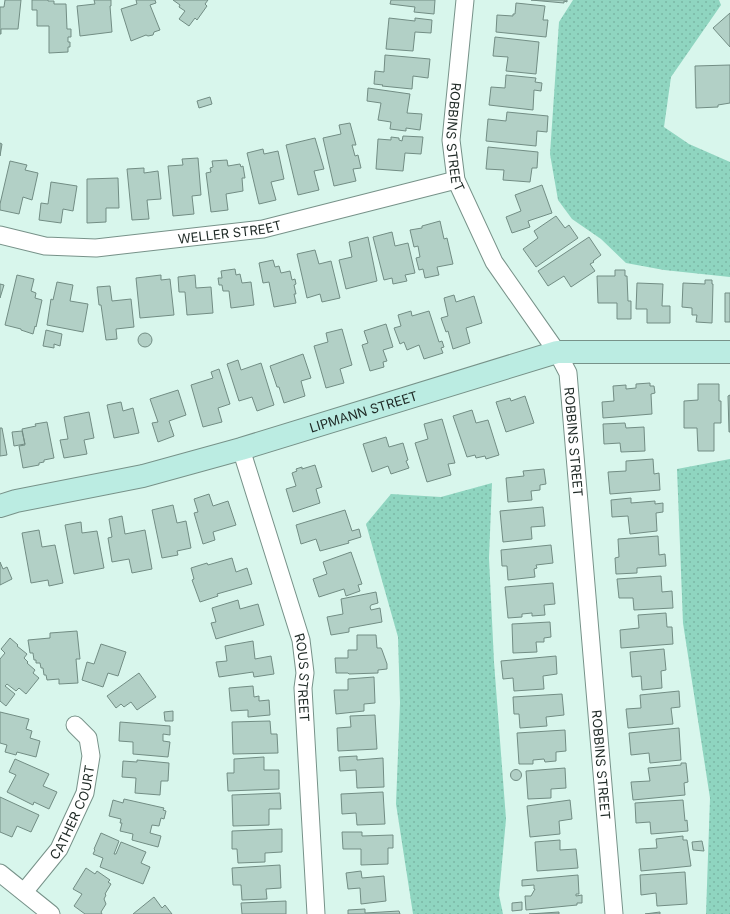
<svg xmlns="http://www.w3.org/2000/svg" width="730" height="914" viewBox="0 0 730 914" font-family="Inter,sans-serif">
  <defs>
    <pattern id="grass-dots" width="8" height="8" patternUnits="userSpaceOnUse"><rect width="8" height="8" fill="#8fd5c0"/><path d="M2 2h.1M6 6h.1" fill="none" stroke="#7bb7a5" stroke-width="1.8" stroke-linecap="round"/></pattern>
  </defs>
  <rect width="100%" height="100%" fill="#d8f6ec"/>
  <path fill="url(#grass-dots)" d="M 573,0 L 719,0 L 721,5 L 671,77 L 664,127 L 689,144 L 730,162 L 730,277 L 664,270 L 626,263 L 601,239 L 572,219 L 558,200 L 550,154 L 559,22 Z
    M 730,459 L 730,914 L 706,914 L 710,798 L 683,623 L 677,469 Z
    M 492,483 L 489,558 L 494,662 L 506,819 L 499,895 L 503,914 L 413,914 L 396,804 L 400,703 L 398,637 L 366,524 L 391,494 L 441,497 Z"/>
  <path fill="#b2d0c6" stroke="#728d84" d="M 5,0 L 21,0 L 18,29 L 1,29 L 1,34 L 0,34 L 0,7 L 4,7 Z
    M 32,0 L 48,0 L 48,1 L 54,1 L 54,4 L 66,4 L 67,29 L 71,29 L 71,37 L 68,37 L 68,42 L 70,42 L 70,47 L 68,47 L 68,52 L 49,53 L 49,26 L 37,26 L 37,10 L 32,10 Z
    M 94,0 L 111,0 L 111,6 L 110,6 L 112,32 L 80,36 L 77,6 L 95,4 Z
    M 136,0 L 155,0 L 156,3 L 150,5 L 160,30 L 154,32 L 153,35 L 148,36 L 146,35 L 131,41 L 121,9 L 137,4 Z
    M 173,0 L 208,0 L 205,4 L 207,6 L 197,20 L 195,18 L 189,26 L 179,19 L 185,11 L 179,7 L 180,5 Z
    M 391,0 L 435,0 L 434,14 L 414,12 L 415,7 L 390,4 Z
    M 531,0 L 567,0 L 567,2 L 564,1 L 564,3 Z
    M 516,3 L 545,6 L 543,20 L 548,20 L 546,37 L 496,32 L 497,15 L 513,16 L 513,14 L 515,14 Z
    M 730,13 L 730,47 L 713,28 Z
    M 389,18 L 415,21 L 415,18 L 432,20 L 431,33 L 415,32 L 413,51 L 386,49 Z
    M 495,37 L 539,42 L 536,74 L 506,71 L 508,57 L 493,56 Z
    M 385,55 L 430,59 L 428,78 L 413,76 L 412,89 L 382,86 L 383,85 L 374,84 L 375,71 L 384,72 Z
    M 730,65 L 730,103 L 718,105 L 718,107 L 696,108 L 695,66 Z
    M 506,75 L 536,78 L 535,82 L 542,83 L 541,91 L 534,90 L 533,110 L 489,105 L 491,87 L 505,88 Z
    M 368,88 L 410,94 L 407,113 L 422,114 L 420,130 L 406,128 L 406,131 L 390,129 L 391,122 L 378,120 L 381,103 L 367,101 Z
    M 210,97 L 212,104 L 199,108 L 197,101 Z
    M 507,112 L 548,116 L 547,132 L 537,131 L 536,146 L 486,141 L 488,119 L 506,121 Z
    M 350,123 L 356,145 L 352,145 L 355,156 L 358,155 L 361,168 L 353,169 L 356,181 L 334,186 L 323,138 L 341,134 L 339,125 Z
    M 403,136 L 423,137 L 421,154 L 405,153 L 403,171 L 376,169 L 378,139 L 391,140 L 391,137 L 399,138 L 399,140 L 402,141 Z
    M 315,138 L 324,169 L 314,171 L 319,190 L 298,195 L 286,145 Z
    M 0,143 L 2,144 L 0,156 Z
    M 488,147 L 538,152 L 537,168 L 532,168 L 530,182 L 503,180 L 504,170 L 486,169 Z
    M 263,149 L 264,154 L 278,151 L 284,179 L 271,182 L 276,200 L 259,204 L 247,153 Z
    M 198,158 L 201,195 L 192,196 L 194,214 L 173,216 L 168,166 L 183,165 L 182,159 Z
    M 227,160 L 228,166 L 240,164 L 241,167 L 243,166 L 245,178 L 242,178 L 243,191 L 226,194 L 228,210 L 211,212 L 206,173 L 211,172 L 210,168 L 213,167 L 212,161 Z
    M 10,161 L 27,165 L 25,170 L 38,173 L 32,200 L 23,197 L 19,214 L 0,210 L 0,204 Z
    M 144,168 L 144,173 L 158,171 L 161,199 L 147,200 L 149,219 L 132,220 L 127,169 Z
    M 118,178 L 119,208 L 106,208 L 106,222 L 87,223 L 87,179 Z
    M 51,182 L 77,186 L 73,211 L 63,209 L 61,223 L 39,220 L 41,203 L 48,204 Z
    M 542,185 L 552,213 L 528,221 L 530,227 L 512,233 L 506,217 L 521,211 L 515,195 Z
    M 556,216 L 565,228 L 569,225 L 578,238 L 536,267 L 523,249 L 538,238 L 534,231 Z
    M 440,221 L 444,239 L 447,238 L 453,264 L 437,267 L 439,275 L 425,278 L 423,269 L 419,270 L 416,258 L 420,257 L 418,246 L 414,247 L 410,230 L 422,228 L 422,226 Z
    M 392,232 L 395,246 L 408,243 L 415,273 L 405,275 L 407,281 L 393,284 L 392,278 L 384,280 L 373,237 Z
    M 368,237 L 377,281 L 346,289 L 339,260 L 352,257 L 349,242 Z
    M 589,237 L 601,255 L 593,261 L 594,262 L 590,264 L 595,271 L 571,287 L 564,276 L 548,286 L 538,271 Z
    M 315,250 L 319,264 L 331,261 L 340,298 L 322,302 L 320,294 L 307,298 L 297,254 Z
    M 273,260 L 275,267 L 279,266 L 281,273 L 290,271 L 292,280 L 295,279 L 296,284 L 294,285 L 296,294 L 294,294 L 296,303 L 274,307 L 269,282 L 263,283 L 259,263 Z
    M 235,269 L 236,275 L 240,274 L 242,283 L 251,282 L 254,305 L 231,308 L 229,291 L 223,291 L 222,285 L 219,285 L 218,278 L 222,278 L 221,271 Z
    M 615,270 L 625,270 L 625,276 L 627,276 L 628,301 L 631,301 L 631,319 L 617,319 L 617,303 L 598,303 L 597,276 L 615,276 Z
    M 17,275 L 34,279 L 31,291 L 36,293 L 35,298 L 42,300 L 36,327 L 35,326 L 33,334 L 21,330 L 21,329 L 5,325 Z
    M 161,275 L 161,280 L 170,279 L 174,315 L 140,318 L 136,278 Z
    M 195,275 L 196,288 L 211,287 L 213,313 L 187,315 L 185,292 L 179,292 L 178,277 Z
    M 705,280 L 712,280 L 712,284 L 713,284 L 712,323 L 696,322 L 697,315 L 692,315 L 692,308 L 682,307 L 683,283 L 705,284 Z
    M 57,282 L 73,285 L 70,301 L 88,304 L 83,332 L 47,325 L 51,299 L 53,300 Z
    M 637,283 L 663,284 L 662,306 L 670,306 L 670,323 L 647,323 L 647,309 L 636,309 Z
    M 0,284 L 4,285 L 0,298 Z
    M 110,286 L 112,301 L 131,299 L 134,327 L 116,329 L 117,339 L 106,340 L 101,305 L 99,305 L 97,287 Z
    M 725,293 L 730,293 L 730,322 L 725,322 Z
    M 454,295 L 456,302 L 474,296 L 482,323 L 466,328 L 470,343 L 453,349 L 448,331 L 446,332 L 441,318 L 448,316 L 444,298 Z
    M 411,311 L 412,316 L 429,311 L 439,342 L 442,341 L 444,347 L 441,348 L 443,353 L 424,359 L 419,345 L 407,350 L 404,342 L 400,344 L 394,328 L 401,326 L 398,315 Z
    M 386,324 L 393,347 L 383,350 L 387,361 L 383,362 L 384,367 L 370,371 L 362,345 L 368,343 L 364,331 Z
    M 342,329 L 352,365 L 340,369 L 344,383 L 326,388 L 314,346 L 328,342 L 326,333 Z
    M 46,330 L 62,334 L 60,346 L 54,344 L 54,348 L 43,346 Z
    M138 340a7 7 0 1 1 14 0a7 7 0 1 1-14 0Z
    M 303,354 L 311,378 L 301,381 L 305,396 L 284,403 L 279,387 L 277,387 L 270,366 Z
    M 238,360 L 241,370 L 261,363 L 274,405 L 257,411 L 252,397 L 239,401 L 227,364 Z
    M 219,369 L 230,404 L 218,408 L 222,422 L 203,427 L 191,385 L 213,378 L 211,372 Z
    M 650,383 L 650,386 L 654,386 L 655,393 L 651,394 L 652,414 L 603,418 L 602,402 L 614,401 L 613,386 L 626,385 L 626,389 L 636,388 L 636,384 Z
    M 698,384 L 719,384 L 719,401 L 721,401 L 721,423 L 714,423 L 714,451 L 698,451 L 697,428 L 684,428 L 684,401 L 698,400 Z
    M 178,390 L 186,415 L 169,421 L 174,436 L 158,442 L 152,423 L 158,422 L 150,399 Z
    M 730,395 L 730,432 L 729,432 L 728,396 Z
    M 525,396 L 534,423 L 506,432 L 496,402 L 510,398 L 511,401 Z
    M 121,402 L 123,411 L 133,408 L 139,433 L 114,438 L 107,405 Z
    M 472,410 L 476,423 L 488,420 L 499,455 L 486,459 L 485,456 L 476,458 L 475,455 L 467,457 L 453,416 Z
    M 89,412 L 94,438 L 84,440 L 87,454 L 64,458 L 60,440 L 68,439 L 64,417 Z
    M 442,419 L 455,463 L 448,464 L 451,475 L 427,482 L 415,443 L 428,439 L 424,424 Z
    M 47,422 L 54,458 L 44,460 L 44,462 L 39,463 L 39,465 L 23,468 L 19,446 L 25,445 L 22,429 L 36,426 L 35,424 Z
    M 625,423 L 626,428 L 644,427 L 645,451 L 621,452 L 620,443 L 604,444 L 603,424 Z
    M 0,428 L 2,428 L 7,455 L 0,456 Z
    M 22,431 L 25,444 L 14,446 L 12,432 Z
    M 386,437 L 389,447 L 403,443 L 408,460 L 406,461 L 409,468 L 391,474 L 388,466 L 372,472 L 363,444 Z
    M 653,459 L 654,474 L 659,473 L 660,490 L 610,494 L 608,472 L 626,471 L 626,461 Z
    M 315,465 L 322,487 L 316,489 L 320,503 L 293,512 L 286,489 L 296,486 L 292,473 L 297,471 L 296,469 L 302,467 L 302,469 Z
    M 544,469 L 546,484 L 540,485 L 540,490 L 531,491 L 532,500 L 508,502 L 506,478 L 524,476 L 523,471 Z
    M 209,494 L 213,506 L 228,501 L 236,525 L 213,532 L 215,540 L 203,544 L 194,513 L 198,512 L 194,499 Z
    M 631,498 L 631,503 L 655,501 L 655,504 L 663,503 L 663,512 L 656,513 L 657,531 L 630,534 L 628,516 L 612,517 L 611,500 Z
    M 173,505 L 177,523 L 186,521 L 191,548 L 177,551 L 178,555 L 162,558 L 152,510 Z
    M 543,507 L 545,526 L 531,527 L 532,539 L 503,542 L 500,511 Z
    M 345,510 L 352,531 L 359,529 L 361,537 L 348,541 L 349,543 L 320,551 L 316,539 L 301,544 L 296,525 Z
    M 122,516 L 125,534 L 145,530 L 152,569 L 132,573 L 129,559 L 112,562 L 108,538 L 112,537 L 109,519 Z
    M 81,522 L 82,533 L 97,531 L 104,568 L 74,574 L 65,525 Z
    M 39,530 L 42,547 L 55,545 L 63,583 L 49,586 L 48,580 L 31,583 L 22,533 Z
    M 658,536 L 659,555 L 665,554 L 666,566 L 637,568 L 637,573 L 616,574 L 615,558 L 619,557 L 618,539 Z
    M 551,545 L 553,563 L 536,565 L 537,568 L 534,569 L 535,577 L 508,580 L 507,566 L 502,566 L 501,550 Z
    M 351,552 L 362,584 L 358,585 L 360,591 L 346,596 L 344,589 L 319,597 L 313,579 L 327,574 L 323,562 Z
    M 232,558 L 236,572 L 247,568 L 252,584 L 217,594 L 218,596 L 200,602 L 192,580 L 194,579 L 191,568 L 207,563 L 208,565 Z
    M 0,562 L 3,569 L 7,567 L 12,579 L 0,585 Z
    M 661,576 L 662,592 L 672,591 L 673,608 L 634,610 L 633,598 L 619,598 L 617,579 Z
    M 553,583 L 555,604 L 544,605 L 545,615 L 532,616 L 532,613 L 522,614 L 522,617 L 508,618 L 505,587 Z
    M 376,592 L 378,603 L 371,605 L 370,607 L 371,610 L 380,608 L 382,622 L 349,628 L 349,632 L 331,635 L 327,617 L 343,614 L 341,599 Z
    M 238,600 L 240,609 L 258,604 L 264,625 L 216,639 L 211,623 L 216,622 L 212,608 Z
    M 666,613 L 667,627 L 672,627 L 673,644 L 621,648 L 620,630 L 639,628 L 638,615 Z
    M 550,622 L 551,637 L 544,638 L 544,642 L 536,642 L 537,652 L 513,653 L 512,624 Z
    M 77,631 L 80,659 L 76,659 L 78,683 L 59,684 L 59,679 L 47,680 L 46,675 L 44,675 L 43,668 L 41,668 L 40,663 L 36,663 L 36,660 L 34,660 L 33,653 L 30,653 L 28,640 L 50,638 L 50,633 Z
    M 357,635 L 376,635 L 377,648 L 381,648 L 382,650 L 387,664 L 387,669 L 378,670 L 378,673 L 349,674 L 348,673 L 336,673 L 335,658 L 348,658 L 348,650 L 357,650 Z
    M 10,638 L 18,645 L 17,646 L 27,654 L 24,658 L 28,662 L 27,663 L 35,670 L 33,673 L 39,678 L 26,694 L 19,688 L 16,691 L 7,684 L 5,686 L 15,694 L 6,706 L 0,701 L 0,659 L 5,653 L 1,649 Z
    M 253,641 L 255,659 L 271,656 L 274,674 L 254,677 L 253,672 L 219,677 L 216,662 L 227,661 L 225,646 Z
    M 101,644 L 126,652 L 118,676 L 108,673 L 103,687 L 82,680 L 87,662 L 94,664 Z
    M 664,649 L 666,670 L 661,671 L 662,688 L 642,690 L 641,676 L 632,677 L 630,652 Z
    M 556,656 L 557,674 L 543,676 L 544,689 L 514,691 L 513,678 L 503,679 L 501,661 Z
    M 139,673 L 156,697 L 137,710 L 131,702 L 124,707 L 121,704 L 116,708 L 107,696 Z
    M 374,677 L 375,703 L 364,704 L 364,711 L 336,714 L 334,690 L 348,690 L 348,679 Z
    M 253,686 L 254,697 L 259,696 L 259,701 L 269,700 L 270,715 L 248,717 L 248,710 L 231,711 L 229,688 Z
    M 679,691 L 680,707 L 671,708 L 673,724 L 628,728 L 626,709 L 641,708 L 640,695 Z
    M 562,694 L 564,715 L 546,717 L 547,726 L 520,728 L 519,714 L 514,714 L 513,697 Z
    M 173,711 L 173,721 L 165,721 L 164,712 Z
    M 0,712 L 29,719 L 26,729 L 32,731 L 30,738 L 40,741 L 36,757 L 17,752 L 16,755 L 5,752 L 7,745 L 0,743 Z
    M 375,715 L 377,749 L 338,751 L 337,728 L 351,727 L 350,716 Z
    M 270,721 L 271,734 L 277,734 L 278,753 L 233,754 L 232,722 Z
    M 120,722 L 170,726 L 170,735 L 163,734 L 163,741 L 170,742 L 168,757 L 133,754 L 133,742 L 119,741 Z
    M 679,728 L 681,760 L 650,763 L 649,753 L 631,755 L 629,733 Z
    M 565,730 L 566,751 L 556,752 L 556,761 L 545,762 L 544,759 L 533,760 L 533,764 L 519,764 L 517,733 Z
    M 357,756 L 357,760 L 383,758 L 384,787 L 357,788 L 356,770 L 340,771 L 339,757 Z
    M 264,757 L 264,770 L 279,770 L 279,789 L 228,791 L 227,773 L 234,773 L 234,759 Z
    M 15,759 L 49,774 L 43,786 L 57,792 L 49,809 L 34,802 L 33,805 L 7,792 L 16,775 L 9,772 Z
    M 137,760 L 169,763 L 168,781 L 161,781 L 160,795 L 135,793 L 136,778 L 122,777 L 123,761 L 137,762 Z
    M 681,763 L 686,763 L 688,782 L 684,783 L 685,795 L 633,800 L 631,782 L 650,781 L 648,768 L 681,765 Z
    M 565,768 L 566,788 L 551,789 L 551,798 L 528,799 L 526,771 Z
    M510.5 775a5.5 5.5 0 1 1 11 0a5.5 5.5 0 1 1-11 0Z
    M 383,792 L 385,824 L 357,825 L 356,813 L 342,814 L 341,794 Z
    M 280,793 L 281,809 L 269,809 L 269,825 L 233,826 L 232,795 Z
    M 0,797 L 39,815 L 31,832 L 17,826 L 12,837 L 0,832 Z
    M 124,799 L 164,808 L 163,810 L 166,811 L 164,819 L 161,818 L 159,826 L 152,825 L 150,833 L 161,836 L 158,847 L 132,840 L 133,834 L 120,831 L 122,823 L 120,823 L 121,819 L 109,816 L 113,800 L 123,803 Z
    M 570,800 L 572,819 L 559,821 L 560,834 L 530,837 L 527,806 Z
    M 683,800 L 685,821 L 687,820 L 688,831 L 651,834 L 650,822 L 636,823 L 635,803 Z
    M 282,829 L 282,852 L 265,853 L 265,862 L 238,863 L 237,849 L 232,849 L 232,831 Z
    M 342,832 L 362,832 L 362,836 L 393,835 L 393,848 L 388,848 L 388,864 L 361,865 L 361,849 L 343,849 Z
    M 101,833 L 119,841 L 114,854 L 116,854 L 121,842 L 146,852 L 141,863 L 150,867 L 143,884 L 100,867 L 103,858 L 93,854 L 95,850 L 94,849 Z
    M 683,836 L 683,840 L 687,840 L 691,866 L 641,871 L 639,849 L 657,848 L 656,839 Z
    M 560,840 L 560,850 L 576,849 L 578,868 L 537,871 L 535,842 Z
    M 702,841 L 704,851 L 693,850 L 692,842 Z
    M 280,865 L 281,888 L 266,889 L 267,899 L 242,900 L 241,885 L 233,885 L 232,868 Z
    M 86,868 L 95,874 L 97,871 L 110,880 L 108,882 L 111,884 L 105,894 L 106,895 L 104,899 L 106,904 L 101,912 L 102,914 L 85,914 L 74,906 L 82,894 L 73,889 Z
    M 361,871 L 362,878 L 384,876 L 386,901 L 361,904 L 360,888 L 348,889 L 346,873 Z
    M 685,872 L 687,904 L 657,906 L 656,893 L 641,895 L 640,875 Z
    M 578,875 L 579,894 L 576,894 L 576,896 L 582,895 L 582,903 L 577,903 L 577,905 L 526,910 L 525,896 L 531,896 L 535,889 L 534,889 L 534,885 L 522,886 L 522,880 Z
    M 154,897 L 162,908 L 165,905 L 172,914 L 133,914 Z
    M 286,901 L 286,914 L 242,914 L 241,903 Z
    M 522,902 L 522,910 L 512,911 L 512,903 Z
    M 365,909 L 365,913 L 399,911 L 400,914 L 348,914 L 348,910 Z
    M 559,912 L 559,914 L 529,914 Z
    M 660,912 L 660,914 L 645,914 Z"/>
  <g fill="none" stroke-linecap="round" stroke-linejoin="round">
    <g stroke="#779289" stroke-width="19">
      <g id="street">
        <path id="s1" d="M 465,0 L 451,140 L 456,180 L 494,262 L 557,352 L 568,373 L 614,914"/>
        <path id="s2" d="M 0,235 L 45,246 L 96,248 L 263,229 L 456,180"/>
        <path id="s3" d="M 241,449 L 301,640 L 305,673 L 303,688 L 316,914"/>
        <path d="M 0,873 L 51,914"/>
        <path id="s4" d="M 24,892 L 59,849 L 85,793 L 91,756 L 88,738 L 75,725"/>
      </g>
    </g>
    <g stroke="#779289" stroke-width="24">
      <g id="secondary">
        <path id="s5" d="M 0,506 L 16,501 L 143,476 L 241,449 L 557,352 L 730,352"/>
      </g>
    </g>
    <use href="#street" stroke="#fff" stroke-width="17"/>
    <use href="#secondary" stroke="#bbece2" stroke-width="22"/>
  </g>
  <g text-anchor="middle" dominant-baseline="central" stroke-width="3" stroke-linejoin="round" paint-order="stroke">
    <g font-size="13" fill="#1e2925" stroke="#fff">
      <text stroke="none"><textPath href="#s1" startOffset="138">ROBBINS STREET</textPath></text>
      <text stroke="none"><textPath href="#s2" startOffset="232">WELLER STREET</textPath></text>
      <text stroke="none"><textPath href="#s5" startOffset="376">LIPMANN STREET</textPath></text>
      <text stroke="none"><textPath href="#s1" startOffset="474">ROBBINS STREET</textPath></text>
      <text stroke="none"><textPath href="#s3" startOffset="238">ROUS STREET</textPath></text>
      <text stroke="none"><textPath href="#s1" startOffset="798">ROBBINS STREET</textPath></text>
      <text stroke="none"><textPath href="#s4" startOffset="95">CATHER COURT</textPath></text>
    </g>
  </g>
</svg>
